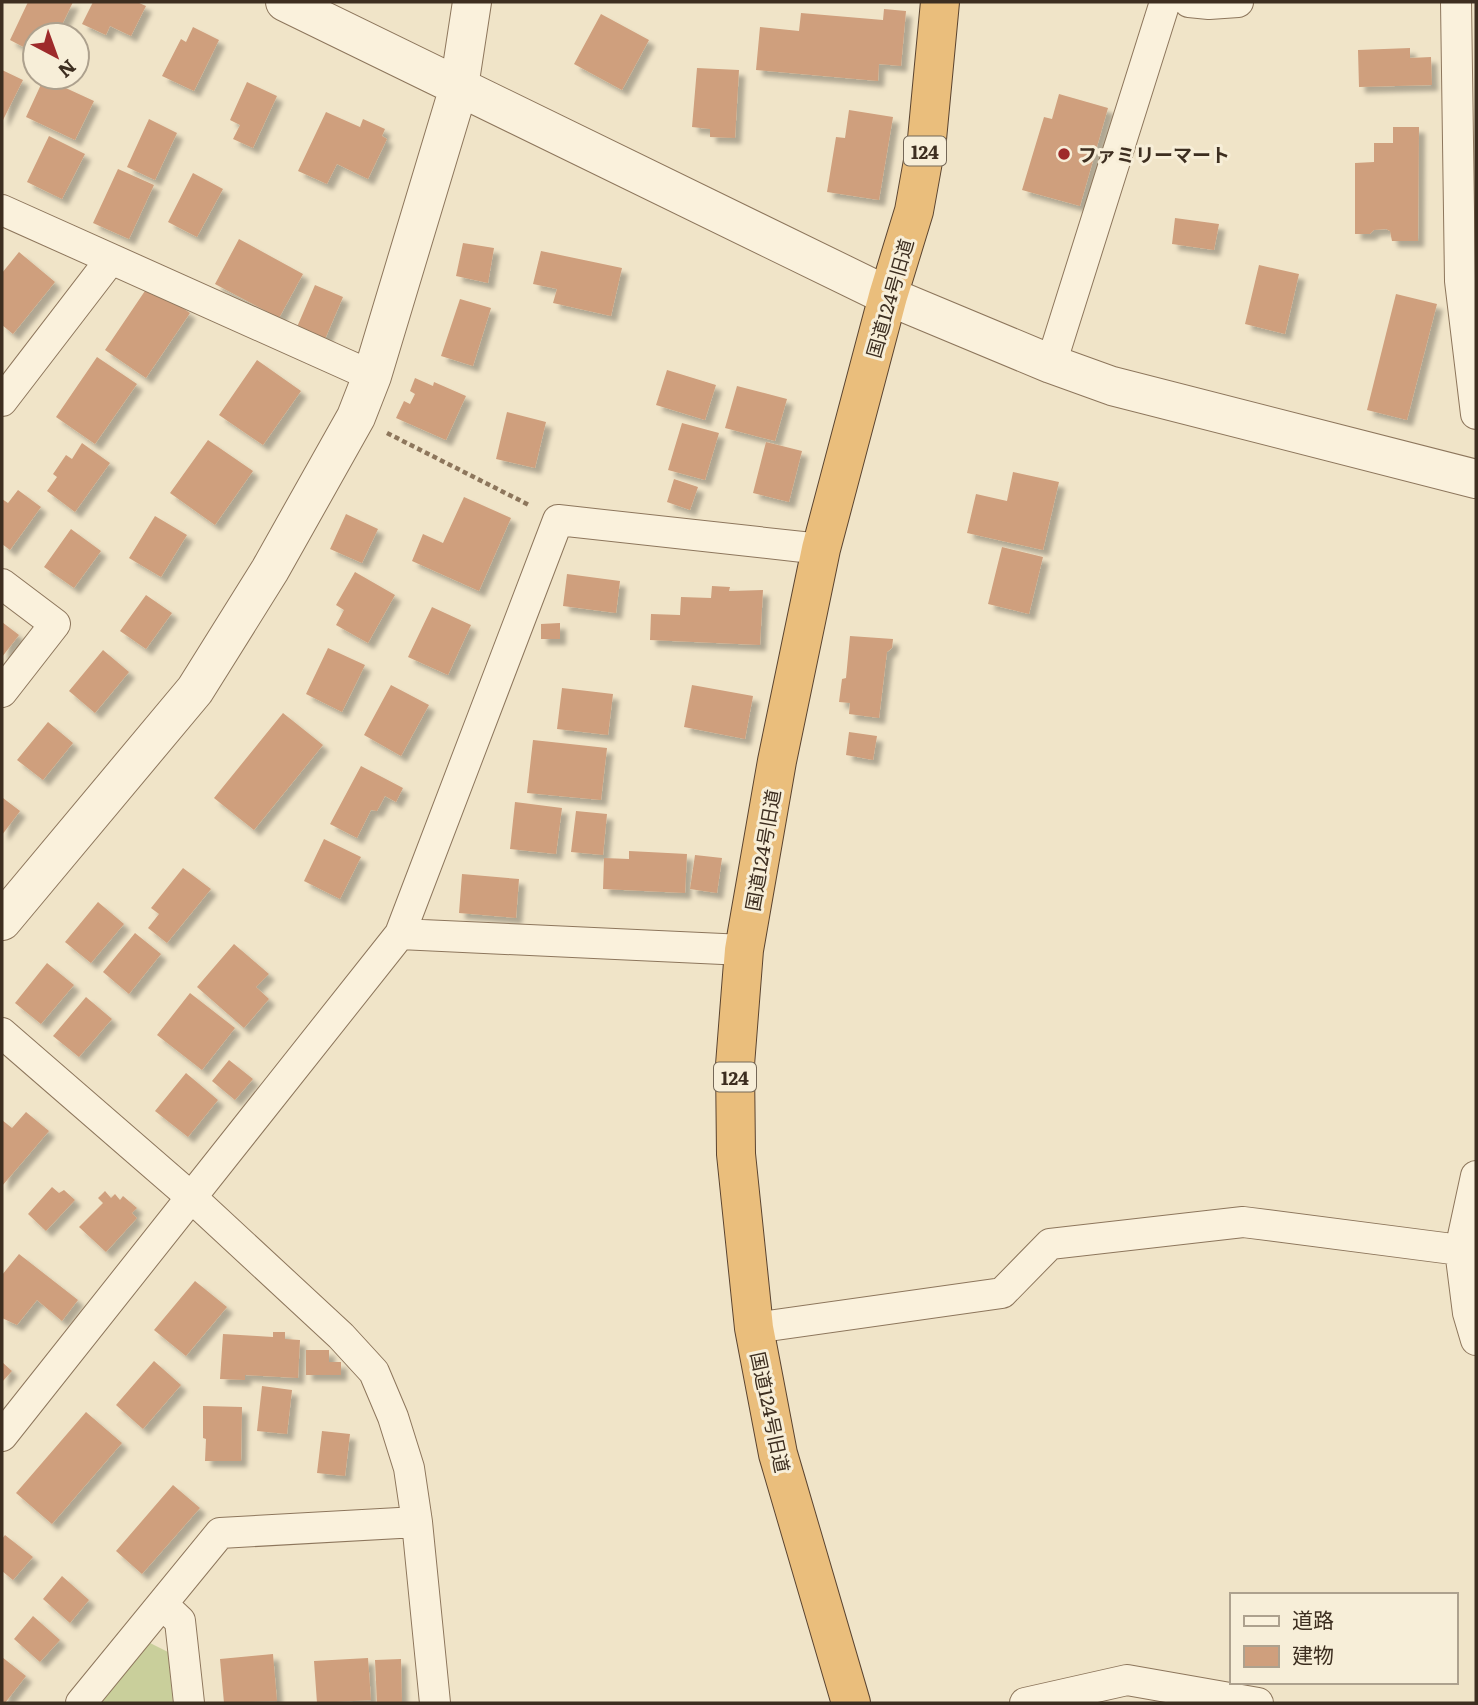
<svg xmlns="http://www.w3.org/2000/svg" width="1478" height="1705" viewBox="0 0 1478 1705" font-family="Literata,'Noto Sans JP',serif">
  <defs>
    <filter id="shadow"><feDropShadow dx="6" dy="6" stdDeviation="2" flood-color="#0004"/></filter>
  </defs>
  <rect width="100%" height="100%" fill="#f0e4c8"/>
  <path fill="#c9cf9b" d="M 150,1643 L 168,1652 L 173,1703 L 101,1703 Z"/>
  <path fill="#cf9f7d" filter="url(#shadow)" d="M 28,2 L 73,2 L 57,35 L 35,35 L 35,53 L 10,40 Z
    M 93,2 L 137,2 L 146,6 L 131,36 L 110,26 L 106,35 L 82,24 Z
    M 884,9 L 906,11 L 901,66 L 879,64 L 878,81 L 756,70 L 760,27 L 799,31 L 801,13 L 883,20 Z
    M 601,14 L 649,40 L 622,90 L 574,64 Z
    M 193,27 L 219,40 L 194,91 L 162,76 L 181,39 L 186,42 Z
    M 1410,48 L 1410,58 L 1431,57 L 1432,85 L 1359,87 L 1358,50 Z
    M 697,68 L 739,70 L 735,138 L 710,137 L 710,129 L 692,127 Z
    M 2,70 L 23,80 L 2,122 Z
    M 44,78 L 94,101 L 75,140 L 26,117 Z
    M 247,82 L 277,96 L 253,148 L 233,139 L 240,125 L 230,120 Z
    M 1059,94 L 1108,108 L 1080,206 L 1022,190 L 1044,117 L 1052,119 Z
    M 849,110 L 893,117 L 879,200 L 827,192 L 836,137 L 845,138 Z
    M 326,112 L 360,127 L 363,119 L 385,129 L 382,136 L 387,139 L 368,179 L 337,164 L 327,184 L 298,171 Z
    M 149,119 L 177,133 L 155,180 L 127,167 Z
    M 1393,127 L 1419,127 L 1418,241 L 1392,241 L 1390,231 L 1386,229 L 1374,230 L 1370,234 L 1355,234 L 1355,163 L 1374,162 L 1374,143 L 1393,143 Z
    M 49,136 L 85,154 L 62,199 L 27,182 Z
    M 118,169 L 154,185 L 129,239 L 93,223 Z
    M 193,173 L 223,189 L 197,237 L 168,222 Z
    M 1175,218 L 1219,224 L 1214,250 L 1172,244 Z
    M 239,239 L 303,274 L 279,318 L 215,284 Z
    M 463,243 L 494,248 L 488,283 L 456,276 Z
    M 541,251 L 622,268 L 611,316 L 553,303 L 557,289 L 533,284 Z
    M 19,252 L 55,282 L 13,334 L 2,325 L 2,273 Z
    M 1259,265 L 1299,274 L 1285,334 L 1245,324 Z
    M 149,285 L 190,313 L 146,378 L 105,350 Z
    M 315,285 L 343,297 L 325,339 L 297,327 Z
    M 1396,294 L 1437,304 L 1407,420 L 1367,410 Z
    M 460,299 L 491,308 L 473,366 L 441,356 Z
    M 97,357 L 137,384 L 95,444 L 56,417 Z
    M 257,360 L 301,391 L 263,445 L 219,415 Z
    M 667,370 L 716,385 L 705,420 L 656,405 Z
    M 415,378 L 433,386 L 434,382 L 466,396 L 446,440 L 396,418 L 404,401 L 410,404 L 415,394 L 410,391 Z
    M 737,386 L 787,399 L 775,441 L 725,428 Z
    M 507,412 L 546,422 L 535,468 L 496,459 Z
    M 682,423 L 719,433 L 705,480 L 668,470 Z
    M 208,440 L 253,471 L 215,525 L 170,493 Z
    M 766,442 L 802,451 L 789,502 L 753,493 Z
    M 82,443 L 110,463 L 75,512 L 47,491 L 57,477 L 53,474 L 66,455 L 72,459 Z
    M 1013,472 L 1059,482 L 1043,550 L 967,533 L 976,494 L 1007,501 Z
    M 674,479 L 698,487 L 690,510 L 667,502 Z
    M 18,490 L 41,507 L 10,550 L 2,544 L 2,499 L 8,503 Z
    M 464,497 L 511,518 L 479,591 L 412,561 L 423,534 L 443,543 Z
    M 346,514 L 378,529 L 362,563 L 330,549 Z
    M 155,516 L 187,535 L 161,577 L 129,558 Z
    M 71,529 L 101,551 L 74,588 L 44,567 Z
    M 1002,547 L 1043,557 L 1029,614 L 988,604 Z
    M 355,572 L 395,595 L 368,643 L 336,625 L 344,610 L 336,605 Z
    M 567,574 L 620,581 L 616,613 L 563,606 Z
    M 712,586 L 730,587 L 729,591 L 763,590 L 760,645 L 650,640 L 651,614 L 680,615 L 681,597 L 711,598 Z
    M 146,595 L 172,613 L 146,649 L 120,631 Z
    M 432,607 L 471,625 L 448,675 L 408,657 Z
    M 2,622 L 19,635 L 2,657 Z
    M 560,623 L 560,639 L 541,639 L 541,624 Z
    M 850,636 L 893,639 L 892,648 L 887,652 L 879,718 L 849,714 L 850,703 L 839,702 L 842,679 L 846,678 Z
    M 328,648 L 365,665 L 342,712 L 306,694 Z
    M 103,650 L 129,672 L 95,713 L 69,691 Z
    M 391,685 L 429,705 L 401,756 L 364,735 Z
    M 692,685 L 753,696 L 745,739 L 684,727 Z
    M 562,688 L 613,694 L 608,735 L 557,729 Z
    M 283,713 L 323,745 L 254,830 L 214,798 Z
    M 48,722 L 73,743 L 43,780 L 17,760 Z
    M 849,732 L 877,736 L 873,760 L 846,755 Z
    M 533,740 L 607,748 L 601,800 L 527,793 Z
    M 361,766 L 403,788 L 396,802 L 385,796 L 377,811 L 371,810 L 357,838 L 330,824 Z
    M 3,798 L 20,811 L 2,835 L 2,800 Z
    M 515,802 L 562,808 L 556,854 L 510,849 Z
    M 576,811 L 607,814 L 603,855 L 571,852 Z
    M 324,839 L 361,857 L 340,899 L 304,881 Z
    M 629,851 L 687,854 L 685,893 L 603,889 L 604,858 L 629,859 Z
    M 695,855 L 722,858 L 717,893 L 690,889 Z
    M 183,868 L 211,889 L 167,943 L 148,928 L 159,914 L 151,908 Z
    M 462,874 L 519,879 L 516,918 L 459,913 Z
    M 98,902 L 124,924 L 91,963 L 65,942 Z
    M 135,933 L 161,954 L 129,994 L 103,972 Z
    M 234,944 L 269,974 L 256,987 L 269,999 L 244,1028 L 197,987 Z
    M 47,963 L 74,985 L 41,1024 L 15,1003 Z
    M 190,993 L 235,1028 L 202,1070 L 157,1035 Z
    M 86,997 L 112,1019 L 79,1057 L 53,1036 Z
    M 229,1060 L 253,1079 L 235,1100 L 212,1081 Z
    M 186,1073 L 218,1100 L 188,1137 L 155,1111 Z
    M 26,1112 L 49,1131 L 2,1186 L 2,1120 L 12,1128 Z
    M 52,1187 L 59,1193 L 64,1190 L 75,1200 L 46,1231 L 28,1214 Z
    M 105,1191 L 111,1198 L 115,1194 L 120,1200 L 123,1196 L 137,1208 L 132,1213 L 137,1218 L 106,1252 L 79,1227 L 103,1203 L 98,1198 Z
    M 19,1254 L 78,1300 L 62,1321 L 37,1300 L 17,1325 L 2,1318 L 2,1275 Z
    M 195,1281 L 227,1307 L 186,1356 L 154,1330 Z
    M 273,1332 L 285,1332 L 285,1339 L 300,1340 L 298,1378 L 245,1375 L 245,1380 L 220,1379 L 223,1334 L 273,1337 Z
    M 306,1350 L 329,1350 L 329,1362 L 341,1362 L 341,1375 L 306,1375 Z
    M 154,1361 L 181,1385 L 143,1429 L 116,1405 Z
    M 2,1362 L 12,1371 L 2,1382 Z
    M 262,1386 L 292,1390 L 287,1434 L 257,1431 Z
    M 203,1406 L 242,1407 L 241,1461 L 205,1461 L 206,1439 L 203,1438 Z
    M 86,1412 L 122,1443 L 52,1524 L 16,1493 Z
    M 322,1431 L 350,1434 L 345,1476 L 317,1473 Z
    M 173,1485 L 200,1508 L 142,1574 L 116,1551 Z
    M 5,1535 L 33,1557 L 13,1580 L 2,1571 L 2,1539 Z
    M 62,1576 L 89,1600 L 70,1623 L 43,1599 Z
    M 33,1616 L 60,1640 L 40,1662 L 14,1639 Z
    M 273,1654 L 277,1701 L 224,1703 L 220,1659 Z
    M 2,1657 L 26,1676 L 5,1703 L 2,1701 Z
    M 368,1658 L 371,1700 L 317,1703 L 314,1661 Z
    M 401,1659 L 402,1703 L 377,1703 L 375,1660 Z"/>
  <g fill="none" stroke-linecap="round" stroke-linejoin="round">
    <g stroke="#8d765c" stroke-width="32">
      <path id="minor" d="M 1189,2 L 1209,4 L 1238,2
        M 1456,2 L 1460,281 L 1476,414
        M 2,210 L 372,376
        M 1051,364 L 1165,2
        M 2,401 L 111,259
        M 2,584 L 55,624 L 2,692
        M 400,934 L 744,950
        M 2,1033 L 191,1197 L 341,1336 L 374,1372 L 393,1417 L 409,1468 L 417,1522 L 435,1703
        M 1476,1176 L 1460,1250 L 1468,1313 L 1476,1340
        M 754,1328 L 1002,1293 L 1050,1244 L 1243,1222 L 1460,1250
        M 2,1436 L 400,934 L 558,520 L 821,549
        M 162,1604 L 180,1621 L 189,1703
        M 81,1703 L 220,1533 L 417,1522
        M 1025,1703 L 1127,1680 L 1258,1703"/>
    </g>
    <g stroke="#8d765c" stroke-width="40">
      <path id="tertiary" d="M 285,2 L 888,296 L 1051,364 L 1112,386 L 1476,479
        M 2,921 L 195,690 L 270,570 L 356,417 L 372,376 L 459,87 L 472,2"/>
    </g>
    <g stroke="#5b4430" stroke-width="40">
      <path id="trunk" d="M 851,1703 L 778,1454 L 754,1328 L 736,1154 L 735,1065 L 744,950 L 777,761 L 821,549 L 888,296 L 914,211 L 927,139 L 940,2"/>
    </g>
    <path stroke="#8d765c" stroke-width="4.5" stroke-dasharray="5 3.5" stroke-linecap="butt" d="M 387,433 L 529,505"/>
    <use href="#minor" stroke="#faf1dc" stroke-width="30"/>
    <use href="#tertiary" stroke="#faf1dc" stroke-width="38"/>
    <use href="#trunk" stroke="#eabe7c" stroke-width="38"/>
  </g>
  <circle fill="#9e2a2b" stroke="#f7eed8" stroke-width="2.5" cx="1064" cy="154" r="7"/>
  <g text-anchor="middle" dominant-baseline="central" stroke-width="6" stroke-linejoin="round" paint-order="stroke">
    <g fill="#f7eed8" stroke="#756857" stroke-width="2">
      <rect x="904" y="136.5" width="42" height="29" rx="5"/>
      <rect x="714" y="1062.5" width="42" height="29" rx="5"/>
    </g>
    <g font-size="18" font-weight="bold" fill="#3d2e20">
      <text x="925" y="151">124</text>
      <text x="735" y="1077">124</text>
    </g>
    <g font-size="19" font-weight="bold" fill="#3d2e20" stroke="#f7eed8" text-anchor="start">
      <text x="1078" y="154">ファミリーマート</text>
    </g>
    <g font-size="19" fill="#3d2e20" stroke="#f7eed8">
      <text transform="translate(889 298) rotate(-74)">国道124号旧道</text>
      <text transform="translate(762 850) rotate(-80)">国道124号旧道</text>
      <text transform="translate(771 1412) rotate(78)">国道124号旧道</text>
    </g>
  </g>
  <rect width="1478" height="1705" fill="none" stroke="#3d2e20" stroke-width="7"/>
  <rect x="1230" y="1593" width="228" height="91" fill="#f7eed8" stroke="#ada18e" stroke-width="2"/>
  <rect x="1244" y="1616" width="35" height="10" fill="#faf1dc" stroke="#ada18e" stroke-width="2"/>
  <text x="1292" y="1628" font-size="21" fill="#3d2e20">道路</text>
  <rect x="1244" y="1646" width="35" height="21" fill="#cf9f7d" stroke="#ada18e" stroke-width="2"/>
  <text x="1292" y="1663" font-size="21" fill="#3d2e20">建物</text>
  <g transform="translate(56 56) rotate(139)"><circle r="33" fill="#f7eed8" stroke="#ada18e" stroke-width="2"/>
  <path d="M0-5L12 26L0 18L-12 26Z" fill="#9e2a2b"/>
  <text y="-10" font-size="19" font-weight="bold" text-anchor="middle" fill="#3d2e20">N</text>
  </g>
</svg>
